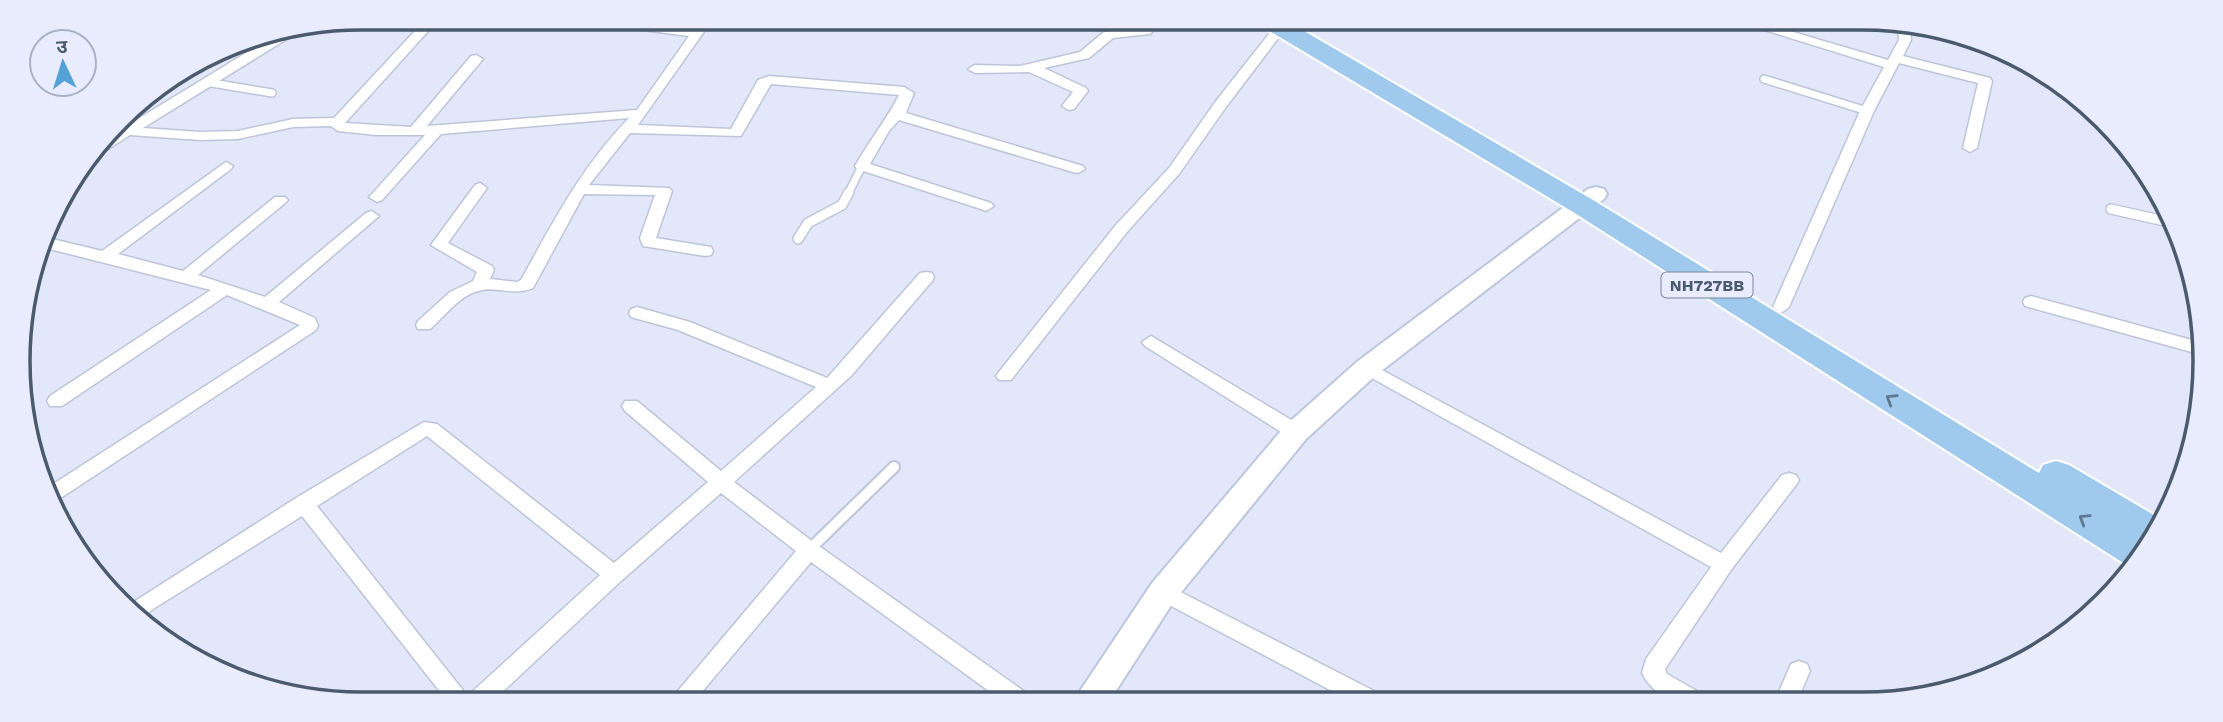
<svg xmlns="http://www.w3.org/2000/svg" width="2223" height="722" viewBox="0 0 2223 722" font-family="'Work Sans','Noto Sans Devanagari',sans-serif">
  <rect width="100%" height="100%" fill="#e2e7f9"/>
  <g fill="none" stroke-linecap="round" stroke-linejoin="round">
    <g stroke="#bdc6d9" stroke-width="10">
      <path id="lane-far2" d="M 1764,79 L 1867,111
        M 206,82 L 272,93
        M 848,194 L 862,166"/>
    </g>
    <g stroke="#bdc6d9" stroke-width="12">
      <path id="lane-far1" d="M 2111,209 L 2169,222
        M 798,239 L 808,223 L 842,205 L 849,192"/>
    </g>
    <g stroke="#bdc6d9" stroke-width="14">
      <path id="lane" d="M 809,550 L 894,467"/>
    </g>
    <g stroke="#bdc6d9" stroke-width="3">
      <path id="street" d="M 427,18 L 440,18 L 345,123 L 411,127 L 471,56 L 476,55 L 483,59 L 427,126 L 637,110 L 689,36 L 582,22 L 576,18 L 615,19 L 694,29 L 701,19 L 713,19 L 638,125 L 731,129 L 758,80 L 769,76 L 904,87 L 914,93 L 906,113 L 1083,166 L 1085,169 L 1078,173 L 1073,172 L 899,120 L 889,131 L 870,164 L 991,203 L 994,206 L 986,211 L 981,209 L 857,169 L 855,166 C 869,141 887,119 899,95 L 771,84 L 741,136 L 630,133 L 589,185 L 669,188 L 672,191 L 656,238 L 711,247 L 713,251 L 711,255 L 705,256 L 643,246 L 640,238 L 655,195 L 584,194 L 533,288 C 511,297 496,285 478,291 C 459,296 444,317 430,329 L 418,329 L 416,325 L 418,321 L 450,292 L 473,281 L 477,272 L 431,245 L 475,185 L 480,183 L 487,188 L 448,243 L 492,266 L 494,270 L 490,279 L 517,282 L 521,280 C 553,222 582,166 629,118 L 441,134 L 382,200 L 377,202 L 369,197 L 372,194 L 425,135 L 376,135 L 338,131 L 331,126 L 293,127 L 238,139 L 200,140 L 130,135 L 105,151 L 97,152 L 117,126 L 125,127 L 277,34 L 297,30 L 295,34 L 143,128 L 200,132 L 238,131 L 293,119 L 334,118 Z
        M 1150,21 L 1163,21 L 1150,34 L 1113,38 L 1089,58 L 1044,68 L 1086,88 L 1088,91 L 1074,109 L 1069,110 L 1062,106 L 1073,92 L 1029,72 L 975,73 L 968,69 L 975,65 L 1020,66 L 1080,52 L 1104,32 L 1142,28 Z
        M 1742,23 L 1763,23 L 1888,60 L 1899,40 L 1898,24 L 1910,24 L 1911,40 L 1903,56 L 1990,78 L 1992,81 L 1977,148 L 1970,152 L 1963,148 L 1978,83 L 1899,63 L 1874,111 L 1789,307 L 1781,313 L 1773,307 L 1860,111 L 1884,67 Z
        M 1280,24 L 1286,28 L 1226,107 L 1179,174 L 1127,232 L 1011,380 L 999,380 L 996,376 L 999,372 L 1115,226 L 1169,168 L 1216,101 L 1276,25 Z
        M 226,162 L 233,166 L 231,169 L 118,254 L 183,271 L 275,197 L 285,197 L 288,200 L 285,203 L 198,275 L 265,297 L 366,213 L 371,211 L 379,216 L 279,302 L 315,318 L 318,326 L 316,330 L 53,503 L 47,488 L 300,325 L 227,295 L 62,406 L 50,406 L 47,401 L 50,396 L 211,290 L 42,247 L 44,237 L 102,251 Z
        M 926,272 L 932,273 L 934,277 L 932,281 L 852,375 L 734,482 L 816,544 L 1025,692 L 1028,699 L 1000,699 L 811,562 L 696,699 L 671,699 L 796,551 L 721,493 L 621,581 L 496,698 L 470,698 L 473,691 L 600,575 L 427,436 L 317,506 L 469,698 L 445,698 L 302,516 L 153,609 L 143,618 L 129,605 L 296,498 L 424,422 L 437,424 L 614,563 L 708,482 L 625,411 L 622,406 L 625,401 L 637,401 L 721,471 L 816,387 L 678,330 L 631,317 L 629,313 L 631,309 L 637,307 L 690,322 L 827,378 L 920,273 Z
        M 2031,296 L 2199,342 L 2199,354 L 2025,306 L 2023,302 L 2025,298 Z
        M 1151,336 L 1303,427 L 1305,432 L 1303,437 L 1289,437 L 1145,346 L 1142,342 Z
        M 1367,362 L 1721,553 L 1782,475 L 1789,473 L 1796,475 L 1799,480 L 1796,485 L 1731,570 L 1665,669 L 1667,674 L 1702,694 L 1705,701 C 1679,701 1655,700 1642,673 L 1646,659 L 1711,567 L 1361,372 L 1358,368 L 1361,364 Z
        M 1163,583 L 1378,693 L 1381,700 L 1349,700 L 1156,598 L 1153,592 L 1156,586 Z
        M 1799,661 L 1807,664 L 1810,671 L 1797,701 L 1775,701 L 1791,664 Z"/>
    </g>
    <g stroke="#bbc7dd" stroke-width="4">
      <path id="secondary" d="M 1596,187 L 1604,189 L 1607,194 L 1604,199 L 1376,375 L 1306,439 L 1174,601 L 1110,700 L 1074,700 L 1152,583 L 1286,425 L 1358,361 L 1588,189 Z"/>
    </g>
    <g stroke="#fff" stroke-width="4">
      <path id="highway" d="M 1257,21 L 1287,21 L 1593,200 L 2039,473 L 2043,465 L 2056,461 L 2069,465 L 2164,521 L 2160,532 L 2133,568 L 2128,566 L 1573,212 L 1261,26 Z"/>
    </g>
    <use href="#lane-far2" stroke="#fff" stroke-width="7"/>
    <use href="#lane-far1" stroke="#fff" stroke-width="9"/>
    <use href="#lane" stroke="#fff" stroke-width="10"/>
    <use href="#street" fill="#fff" fill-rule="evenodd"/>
    <use href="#secondary" fill="#fff" fill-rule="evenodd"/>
    <use href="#highway" fill="#9fcaed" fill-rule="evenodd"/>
  </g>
  <defs><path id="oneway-chevron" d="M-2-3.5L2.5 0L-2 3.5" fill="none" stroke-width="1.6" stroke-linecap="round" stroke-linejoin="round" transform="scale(1.75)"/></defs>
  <g stroke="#60778e">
    <use href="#oneway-chevron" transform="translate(1891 399) rotate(-148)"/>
    <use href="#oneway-chevron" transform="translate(2084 519) rotate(-148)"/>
  </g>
  <g text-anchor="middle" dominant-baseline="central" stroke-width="7" stroke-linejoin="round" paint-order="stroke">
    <rect fill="#e8ecfd" stroke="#7a8699" stroke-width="2" x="1661.5" y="272.5" width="91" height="25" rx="5"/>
    <g font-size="16" font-weight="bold" fill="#4b5b6e">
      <text x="1707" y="285">NH727BB</text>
    </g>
  </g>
  <path d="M0 0H2223V722H0ZM361 30H1862A331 331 0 0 1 2193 361V361A331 331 0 0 1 1862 692H361A331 331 0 0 1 30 361V361A331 331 0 0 1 361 30Z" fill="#e8ecfd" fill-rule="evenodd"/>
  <path fill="none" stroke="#4b5b6e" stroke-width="3.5" d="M361 30H1862A331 331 0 0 1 2193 361V361A331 331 0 0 1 1862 692H361A331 331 0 0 1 30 361V361A331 331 0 0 1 361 30Z"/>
  <g transform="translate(63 63) rotate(356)"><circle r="33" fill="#e8ecfd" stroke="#a9b2c4" stroke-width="2"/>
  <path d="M0-5L12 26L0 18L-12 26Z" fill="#53a1d7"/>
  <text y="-10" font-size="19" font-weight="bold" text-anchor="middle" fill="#4b5b6e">उ</text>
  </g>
</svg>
